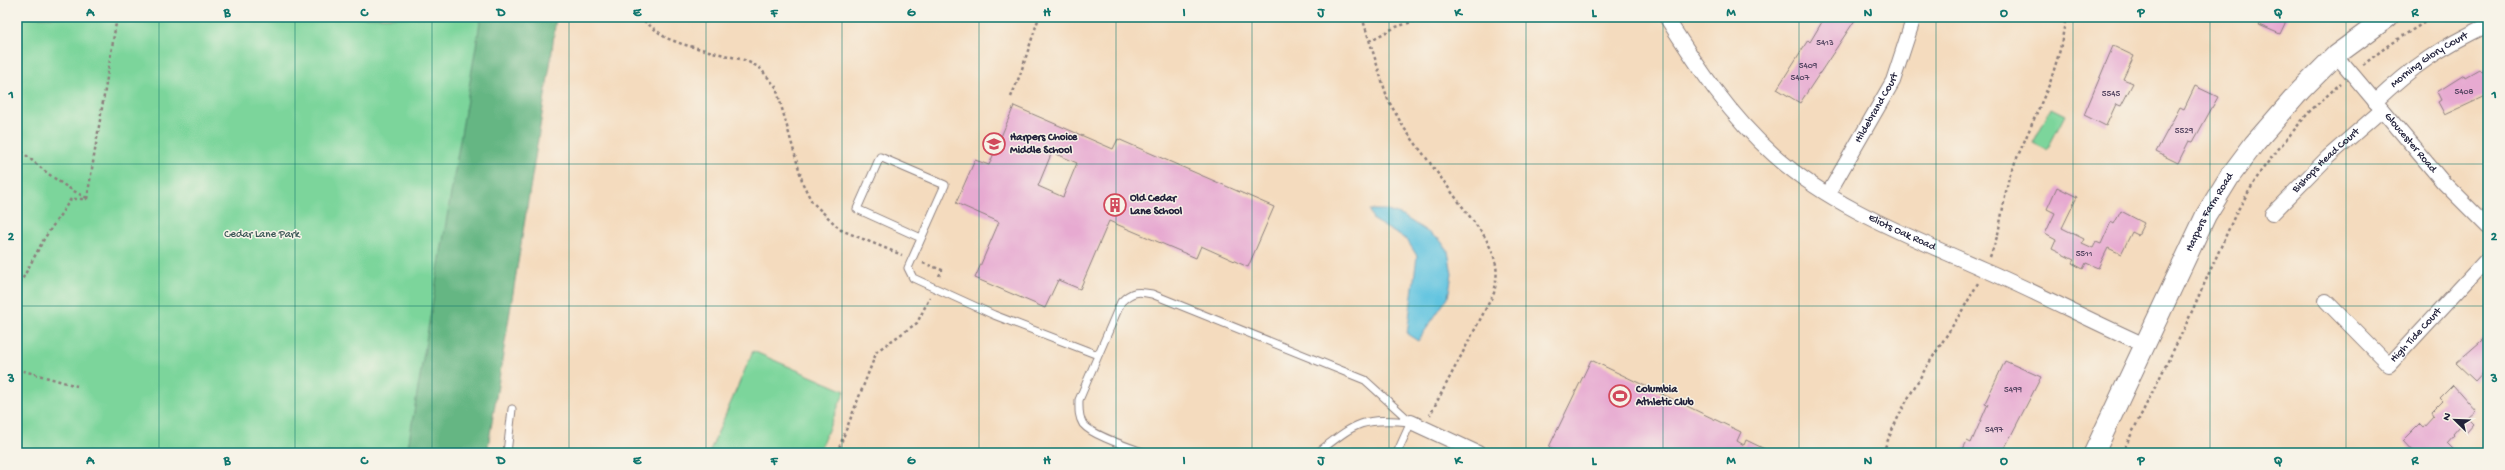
<svg xmlns="http://www.w3.org/2000/svg" width="2505" height="470" viewBox="0 0 2505 470" font-family="'Gochi Hand',sans-serif">
  <rect width="100%" height="100%" fill="#f7f3e8"/>
  <filter id="ink" filterUnits="userSpaceOnUse"><feTurbulence type="fractalNoise" baseFrequency=".025" numOctaves="2"/><feDisplacementMap in="SourceGraphic" scale="8" xChannelSelector="R" yChannelSelector="G"/><feConvolveMatrix kernelMatrix="1 2 1 2 8 2 1 2 1" color-interpolation-filters="sRGB"/></filter>
  <filter id="wash" filterUnits="userSpaceOnUse"><feTurbulence type="fractalNoise" baseFrequency=".012" numOctaves="4" result="noise"/><feDisplacementMap in="SourceGraphic" scale="16" xChannelSelector="R" yChannelSelector="G"/><feGaussianBlur stdDeviation="0.9" result="paint"/><feColorMatrix in="noise" values="0 0 0 0 0 0 0 0 0 0 0 0 0 0 0 0 0 1.4 0 .05"/><feComposite in="paint" operator="in"/></filter>
  <g filter="url(#wash)">
    <rect width="100%" height="100%" fill="#f4dbbe"/>
    <path fill="#7cd59b" stroke="#4f7c6b" d="M 17,17 L 534,17 L 481,453 L 17,453 Z
      M 2051,108 L 2065,115 L 2047,150 L 2033,143 Z
      M 753,351 L 845,391 L 818,453 L 709,453 Z"/>
    <path fill="#65b683" stroke="#446c5f" d="M 481,17 L 556,17 L 551,59 L 487,453 L 407,453 Z"/>
    <path fill="#62c4e0" stroke="#42738e" d="M 1370,210 L 1385,210 L 1403,216 L 1440,240 L 1448,251 L 1452,274 L 1448,297 L 1418,341 L 1407,334 L 1417,256 L 1407,240 L 1373,220 Z"/>
    <g id="blocks">
      <path fill="#e7aad1" fill-rule="evenodd" d="M 1825,17 L 1857,17 L 1800,103 L 1777,89 L 1808,40 L 1810,42 Z
        M 2263,17 L 2288,17 L 2280,34 L 2259,25 Z
        M 2113,46 L 2134,56 L 2123,79 L 2133,83 L 2121,106 L 2116,104 L 2106,126 L 2084,115 Z
        M 2488,68 L 2488,95 L 2445,115 L 2438,102 L 2441,100 L 2437,92 L 2464,75 L 2465,77 L 2479,69 L 2481,72 Z
        M 2195,86 L 2218,97 L 2193,142 L 2189,141 L 2178,163 L 2156,152 L 2180,107 L 2184,109 Z
        M 1014,106 L 1113,149 L 1118,139 L 1274,207 L 1248,267 L 1201,246 L 1196,258 L 1109,221 L 1080,289 L 1058,280 L 1045,308 L 975,278 L 999,222 L 956,203 L 975,160 L 989,165 ZM 1052,152 L 1077,163 L 1063,197 L 1038,186 Z
        M 2057,187 L 2077,197 L 2062,228 L 2084,239 L 2082,243 L 2093,248 L 2096,242 L 2101,244 L 2111,222 L 2114,224 L 2121,211 L 2144,223 L 2138,235 L 2132,232 L 2121,254 L 2108,248 L 2098,268 L 2086,263 L 2083,269 L 2072,263 L 2074,260 L 2052,249 L 2056,240 L 2045,234 L 2055,213 L 2047,209 Z
        M 2488,335 L 2488,371 L 2486,369 L 2475,381 L 2456,363 Z
        M 1591,360 L 1741,432 L 1737,441 L 1744,445 L 1746,440 L 1773,453 L 1561,453 L 1549,447 Z
        M 2005,361 L 2041,377 L 2002,453 L 1961,453 L 1967,441 L 1971,443 L 1988,404 L 1985,403 Z
        M 2453,385 L 2476,411 L 2468,418 L 2474,424 L 2466,433 L 2460,426 L 2453,434 L 2454,435 L 2447,443 L 2453,449 L 2449,453 L 2414,453 L 2403,441 L 2420,424 L 2423,427 L 2434,415 L 2432,412 L 2443,401 L 2440,398 Z"/>
    </g>
  </g>
  <g filter="url(#ink)">
    <use href="#blocks" fill-opacity="0" stroke="#8b7e7c" stroke-width="1"/>
    <g fill="none" stroke-linecap="round" stroke-linejoin="round">
      <g stroke="#8b7e7c" stroke-width="9">
        <path id="service" d="M 921,238 L 857,209 L 880,157 L 945,185 L 908,268 L 913,278 L 994,315 L 1098,355
          M 507,453 L 512,409
          M 1145,453 C 1129,447 1093,436 1083,424 C 1078,416 1079,408 1079,400 L 1121,302 C 1132,291 1138,291 1152,294 L 1365,380 L 1411,422
          M 1317,453 C 1356,423 1361,417 1411,422
          M 1397,453 L 1411,422"/>
      </g>
      <g stroke="#8b7e7c" stroke-width="16">
        <g id="minor">
          <path id="s1" d="M 1666,17 C 1698,67 1729,115 1774,155 C 1833,208 1912,237 1983,269 C 2038,293 2091,321 2145,345"/>
          <path id="s2" d="M 2336,55 L 2443,182 L 2488,227"/>
          <path id="s3" d="M 2375,102 C 2413,66 2441,47 2488,25"/>
          <path id="s4" d="M 1828,194 L 1893,81 L 1914,17"/>
          <path id="s5" d="M 2272,214 L 2328,157 L 2382,110"/>
          <path id="s6" d="M 2326,301 L 2389,365 L 2488,258"/>
          <path d="M 1411,422 L 1478,453"/>
        </g>
      </g>
      <g stroke="#8b7e7c" stroke-width="22">
        <g id="secondary">
          <path id="s7" d="M 2094,453 L 2206,215 L 2230,176 L 2254,144 L 2301,90 L 2336,55 L 2388,17"/>
        </g>
      </g>
      <path stroke="#8b7e7c" stroke-width="2.5" stroke-dasharray="3 3" stroke-linecap="butt" d="M 639,17 L 666,38 L 682,44 L 744,60 L 759,67 L 776,87 L 803,184 L 812,202 L 841,230 L 902,255
        M 1362,17 L 1388,100 L 1404,128 L 1485,237 C 1497,260 1499,269 1494,293 L 1430,415
        M 1369,41 L 1396,27 L 1427,17
        M 2363,65 L 2390,44 L 2433,17
        M 1011,97 L 1020,75 L 1039,17
        M 17,147 C 39,167 60,185 87,198
        M 87,199 L 117,17
        M 1990,257 L 1998,234 L 2009,176 L 2050,83 L 2060,50 L 2066,17
        M 923,263 L 942,270 L 939,276
        M 17,289 L 44,239 L 71,199 L 87,199
        M 17,369 L 77,386
        M 837,453 L 877,351 L 917,323 L 930,297
        M 1883,453 C 1905,391 1947,340 1978,283
        M 2122,453 L 2184,329 L 2236,213 L 2261,171 L 2284,142 L 2310,111 L 2341,83"/>
      <use href="#service" stroke="#fff" stroke-width="7"/>
      <use href="#minor" stroke="#fff" stroke-width="14"/>
      <use href="#secondary" stroke="#fff" stroke-width="20"/>
    </g>
  </g>
  <path fill="none" stroke="#0f766e" stroke-width="1" stroke-opacity="0.55" d="M 159,17 L 159,453M 295,17 L 295,453M 432,17 L 432,453M 569,17 L 569,453M 706,17 L 706,453M 842,17 L 842,453M 979,17 L 979,453M 1116,17 L 1116,453M 1252,17 L 1252,453M 1389,17 L 1389,453M 1526,17 L 1526,453M 1663,17 L 1663,453M 1799,17 L 1799,453M 1936,17 L 1936,453M 2073,17 L 2073,453M 2210,17 L 2210,453M 2346,17 L 2346,453M 17,164 L 2488,164M 17,306 L 2488,306"/>
  <defs>
    <g id="school-ring" transform="scale(1.15)"><circle r="9.5" fill="#f7f3e8" stroke="#d1495b" stroke-width="1.5"/><path d="M0-5L7-2L0 1L-7-2ZM-4 1L0 2.5L4 1V4Q0 6-4 4Z" fill="#d1495b"/></g>
    <g id="building-ring" transform="scale(1.15)"><circle r="9.5" fill="#f7f3e8" stroke="#d1495b" stroke-width="1.5"/><path d="M-4-6H4V6H1V3H-1V6H-4ZM-2.5-4.3h1.7v1.8h-1.7ZM.8-4.3h1.7v1.8H.8ZM-2.5-1h1.7V.8h-1.7ZM.8-1h1.7V.8H.8Z" fill="#d1495b"/></g>
    <g id="stadium-ring" transform="scale(1.15)"><circle r="9.5" fill="#f7f3e8" stroke="#d1495b" stroke-width="1.5"/><path d="M0-5a6.5 5 0 1 0 0 10a6.5 5 0 1 0 0-10ZM-3.5-1.8h7v3.6h-7Z" fill="#d1495b"/></g>
  </defs>
  <g fill-rule="evenodd">
    <use href="#school-ring" x="994" y="144"/>
    <use href="#building-ring" x="1115" y="205"/>
    <use href="#stadium-ring" x="1620" y="396"/>
  </g>
  <g text-anchor="middle" dominant-baseline="central" stroke-width="3" stroke-linejoin="round" paint-order="stroke">
    <g font-size="9" fill="#534460">
      <text x="1825" y="43">5413</text>
      <text x="1808" y="66">5409</text>
      <text x="1800" y="78">5407</text>
      <text x="2464" y="92">5408</text>
      <text x="2111" y="94">5545</text>
      <text x="2184" y="131">5529</text>
      <text x="2084" y="254">5511</text>
      <text x="2013" y="390">5499</text>
      <text x="1994" y="430">5497</text>
    </g>
    <g font-size="11" fill="#22223b" stroke="#f7f3e8">
      <text stroke="none"><textPath href="#s3" startOffset="69">Morning Glory Court</textPath></text>
      <text stroke="none"><textPath href="#s4" startOffset="99">Hildebrand Court</textPath></text>
      <text stroke="none"><textPath href="#s2" startOffset="115">Gloucester Road</textPath></text>
      <text stroke="none"><textPath href="#s5" startOffset="76">Bishops Head Court</textPath></text>
      <text stroke="none"><textPath href="#s7" startOffset="267">Harpers Farm Road</textPath></text>
      <text stroke="none"><textPath href="#s1" startOffset="326">Eliots Oak Road</textPath></text>
      <text stroke="none"><textPath href="#s6" startOffset="130">High Tide Court</textPath></text>
    </g>
    <g font-size="11" font-weight="bold" fill="#22223b" stroke="#f7f3e8" text-anchor="start">
      <text x="1010" y="138">Harpers Choice<tspan x="1010" dy="13">Middle School</tspan></text>
      <text x="1130" y="199">Old Cedar<tspan x="1130" dy="13">Lane School</tspan></text>
      <text x="1636" y="390">Columbia<tspan x="1636" dy="13">Athletic Club</tspan></text>
    </g>
    <g font-size="11" fill="#3d5858" stroke="#f7f3e8">
      <text x="262" y="235">Cedar Lane Park</text>
    </g>
  </g>
  <rect width="2505" height="470" fill="none" stroke="#f7f3e8" stroke-width="44"/>
  <g transform="translate(2455 420) rotate(293)" stroke="#f7f3e8" stroke-width="3" paint-order="stroke">
  <path d="M0-3L7 15L0 10L-7 15Z" fill="#22223b"/>
  <text y="-6" font-size="11" font-weight="bold" text-anchor="middle" fill="#22223b">N</text>
  </g>
  <rect x="22" y="22" width="2461" height="426" fill="none" stroke="#0f766e" stroke-width="1.5"/>
  <g font-size="13" text-anchor="middle" font-weight="bold" fill="#0f766e">
    <text x="90" y="16">A</text>
    <text x="227" y="16">B</text>
    <text x="364" y="16">C</text>
    <text x="501" y="16">D</text>
    <text x="637" y="16">E</text>
    <text x="774" y="16">F</text>
    <text x="911" y="16">G</text>
    <text x="1047" y="16">H</text>
    <text x="1184" y="16">I</text>
    <text x="1321" y="16">J</text>
    <text x="1458" y="16">K</text>
    <text x="1594" y="16">L</text>
    <text x="1731" y="16">M</text>
    <text x="1868" y="16">N</text>
    <text x="2004" y="16">O</text>
    <text x="2141" y="16">P</text>
    <text x="2278" y="16">Q</text>
    <text x="2415" y="16">R</text>
    <text x="11" y="98">1</text>
    <text x="2494" y="98">1</text>
    <text x="11" y="240">2</text>
    <text x="2494" y="240">2</text>
    <text x="11" y="382">3</text>
    <text x="2494" y="382">3</text>
    <text x="90" y="464">A</text>
    <text x="227" y="464">B</text>
    <text x="364" y="464">C</text>
    <text x="501" y="464">D</text>
    <text x="637" y="464">E</text>
    <text x="774" y="464">F</text>
    <text x="911" y="464">G</text>
    <text x="1047" y="464">H</text>
    <text x="1184" y="464">I</text>
    <text x="1321" y="464">J</text>
    <text x="1458" y="464">K</text>
    <text x="1594" y="464">L</text>
    <text x="1731" y="464">M</text>
    <text x="1868" y="464">N</text>
    <text x="2004" y="464">O</text>
    <text x="2141" y="464">P</text>
    <text x="2278" y="464">Q</text>
    <text x="2415" y="464">R</text>
  </g>
</svg>
